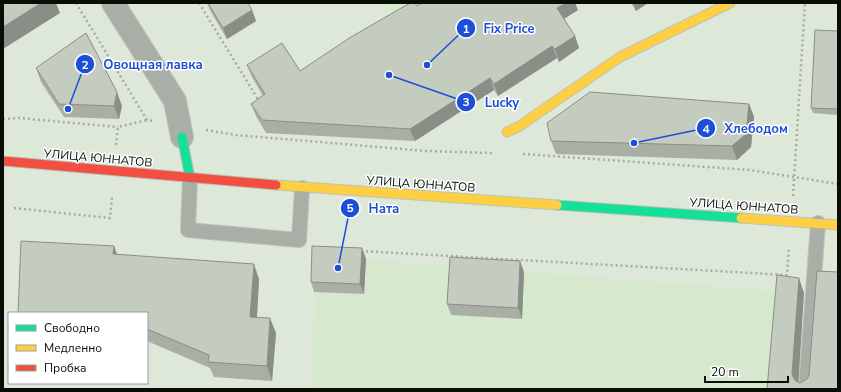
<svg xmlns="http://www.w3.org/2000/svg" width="841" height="392" viewBox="0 0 841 392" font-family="'Nunito Sans',sans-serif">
  <rect width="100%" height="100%" fill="#dde8d8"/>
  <path fill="#d6e9ce" d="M 385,3 L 414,3 L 393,15 Z
    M 316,256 L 805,293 L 795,389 L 311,389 Z"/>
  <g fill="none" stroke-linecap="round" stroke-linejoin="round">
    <g stroke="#bcc3b8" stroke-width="16">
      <path id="lane" d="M 190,178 L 188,230 L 299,240 L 302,188
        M 806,389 L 818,223"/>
    </g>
    <g stroke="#bcc3b8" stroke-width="24">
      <path id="street" d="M 113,3 L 175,101 L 182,137"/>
    </g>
    <g stroke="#bcc3b8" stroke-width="11">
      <path id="fast" d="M 182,137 L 190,178
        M 557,205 L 741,218"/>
    </g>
    <g stroke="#bcc3b8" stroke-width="11">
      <path id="slow" d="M 507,132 L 518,127 L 620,57 L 730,3
        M 276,185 L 557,205
        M 741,218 L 838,225"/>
    </g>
    <g stroke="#bcc3b8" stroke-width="11">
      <path id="jam" d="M 3,161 L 276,185"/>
    </g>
    <path stroke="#a6aca4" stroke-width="2.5" stroke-dasharray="2 3" stroke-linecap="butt" d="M 76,3 L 147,120 L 154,121
      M 199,3 L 259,101
      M 3,119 L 19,118 L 118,127
      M 206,130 L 236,135 L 426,151 L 492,153
      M 116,145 L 118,127 L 147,120
      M 523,154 L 750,170 L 838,184
      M 793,196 L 805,3
      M 14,208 L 110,218 L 112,196
      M 361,251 L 787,275 L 789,247"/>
    <use href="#lane" stroke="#a9aea6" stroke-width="14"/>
    <use href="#street" stroke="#a9aea6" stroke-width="22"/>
    <use href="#fast" stroke="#16e098" stroke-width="9"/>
    <use href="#slow" stroke="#ffcf43" stroke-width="9"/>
    <use href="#jam" stroke="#f24e42" stroke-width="9"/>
  </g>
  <path fill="#a9afa5" d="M 207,3 L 252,10 L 256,21 L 227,39 L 211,12 Z
    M 631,3 L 648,3 L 636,11 Z
    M 417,6 L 578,10 L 564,19 L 575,36 L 579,48 L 559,62 L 557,58 L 498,96 L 494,90 L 415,141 L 266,133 L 256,116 L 251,104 L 263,96 L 252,77 L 247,65 L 300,71 Z
    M 838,31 L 838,115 L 813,113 L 811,108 Z
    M 36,68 L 122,106 L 119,119 L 64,117 L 41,82 Z
    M 749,104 L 754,117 L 751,147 L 737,160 L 556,154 L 551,141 Z
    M 114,246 L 117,254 L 259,279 L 257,318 L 276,333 L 272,381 L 214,377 L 210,368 L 147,341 L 147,313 L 18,313 Z
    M 362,248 L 366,259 L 364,294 L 314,292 L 311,282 Z
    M 524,272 L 522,319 L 451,315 L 447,304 Z"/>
  <path fill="#898f86" d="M 41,3 L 56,3 L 60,13 L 3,49 L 3,27 Z
    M 566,3 L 575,3 L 578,10 L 562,20 L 557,8 Z
    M 633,3 L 648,3 L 636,11 Z
    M 252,10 L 256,21 L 227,39 L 223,28 Z
    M 575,36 L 579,48 L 559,62 L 555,49 Z
    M 552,46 L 557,58 L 498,96 L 494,84 Z
    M 490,78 L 494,90 L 415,141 L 410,129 Z
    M 117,92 L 122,106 L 119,119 L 114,106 Z
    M 749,104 L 754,117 L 751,147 L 737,160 L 732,146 Z
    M 114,246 L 119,261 L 113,254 Z
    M 362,248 L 366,259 L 364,294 L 360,284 Z
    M 520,261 L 524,272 L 522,319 L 518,308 Z
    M 254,264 L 259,279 L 256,332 L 250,317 Z
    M 799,278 L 804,293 L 798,389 L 793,377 L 792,373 Z
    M 270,318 L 276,333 L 272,381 L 267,366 Z"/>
  <path fill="#c4ccc0" stroke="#898f86" d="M 3,3 L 41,3 L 3,27 Z
    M 208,3 L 248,3 L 252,10 L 223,28 Z
    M 410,3 L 415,3 L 417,6 L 422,3 L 566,3 L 557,8 L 575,36 L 555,49 L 552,46 L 494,84 L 490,78 L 410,129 L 262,120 L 251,104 L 265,94 L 247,65 L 282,43 L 300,71 L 351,37 Z
    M 815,30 L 838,31 L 838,109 L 811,108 Z
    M 86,33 L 117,92 L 114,106 L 59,104 L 36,68 Z
    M 590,92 L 749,104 L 746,134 L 732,146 L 551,141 L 547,123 Z
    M 21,241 L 114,246 L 113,254 L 254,264 L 250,317 L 270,318 L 267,366 L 208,362 L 209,355 L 147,329 L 147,313 L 18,313 Z
    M 312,246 L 362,248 L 360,284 L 311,282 Z
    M 450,257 L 520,261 L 518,308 L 447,304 Z
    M 817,271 L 838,272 L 838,389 L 767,389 L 777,275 L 799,278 L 792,373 L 793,377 L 796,381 L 800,383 L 807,379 L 809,375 Z"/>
  <g text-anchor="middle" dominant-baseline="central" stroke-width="3" stroke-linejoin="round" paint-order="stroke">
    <g font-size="12" fill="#080e06" stroke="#fff">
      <text transform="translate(98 158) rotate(5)">УЛИЦА ЮННАТОВ</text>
      <text transform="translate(421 184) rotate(4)">УЛИЦА ЮННАТОВ</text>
      <text transform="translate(744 206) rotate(4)">УЛИЦА ЮННАТОВ</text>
    </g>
  </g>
  <path fill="none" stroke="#1d4ed8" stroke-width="1.5" d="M427 65L466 28M68 109L85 64M389 75L466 102M634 143L706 128M338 268L350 208"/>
  <g fill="#1d4ed8" stroke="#fff" stroke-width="1.5">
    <circle cx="427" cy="65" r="4"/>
    <circle cx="68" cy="109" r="4"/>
    <circle cx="389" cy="75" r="4"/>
    <circle cx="634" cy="143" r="4"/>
    <circle cx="338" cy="268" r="4"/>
    <circle cx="466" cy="28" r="10"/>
    <circle cx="85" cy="64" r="10"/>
    <circle cx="466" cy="102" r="10"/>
    <circle cx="706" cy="128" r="10"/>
    <circle cx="350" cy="208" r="10"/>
  </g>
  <g font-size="12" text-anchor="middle" font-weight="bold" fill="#fff">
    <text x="466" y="33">1</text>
    <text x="85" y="69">2</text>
    <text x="466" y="106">3</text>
    <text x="706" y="133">4</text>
    <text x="350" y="212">5</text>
  </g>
  <g font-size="13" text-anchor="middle" font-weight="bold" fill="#1d4ed8" stroke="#fff" stroke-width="3" stroke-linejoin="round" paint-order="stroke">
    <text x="509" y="33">Fix Price</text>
    <text x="153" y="69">Овощная лавка</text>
    <text x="502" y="107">Lucky</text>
    <text x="756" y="133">Хлебодом</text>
    <text x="384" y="213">Ната</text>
  </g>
  <rect width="841" height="392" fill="none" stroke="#080e06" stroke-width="8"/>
  <rect x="8" y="312" width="140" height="72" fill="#ffffff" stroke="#9c9f9b"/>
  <rect x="16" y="325" width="20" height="6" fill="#16e098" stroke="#9c9f9b"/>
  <text x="44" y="332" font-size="12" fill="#080e06">Свободно</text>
  <rect x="16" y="345" width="20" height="6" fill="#ffcf43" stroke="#9c9f9b"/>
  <text x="44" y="352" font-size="12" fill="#080e06">Медленно</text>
  <rect x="16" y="365" width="20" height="6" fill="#f24e42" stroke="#9c9f9b"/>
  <text x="44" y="372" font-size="12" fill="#080e06">Пробка</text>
  <path d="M705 376v6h83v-6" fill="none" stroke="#080e06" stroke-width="2"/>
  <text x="711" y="376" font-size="12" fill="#080e06" stroke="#ffffff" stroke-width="3" paint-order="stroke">20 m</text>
</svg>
